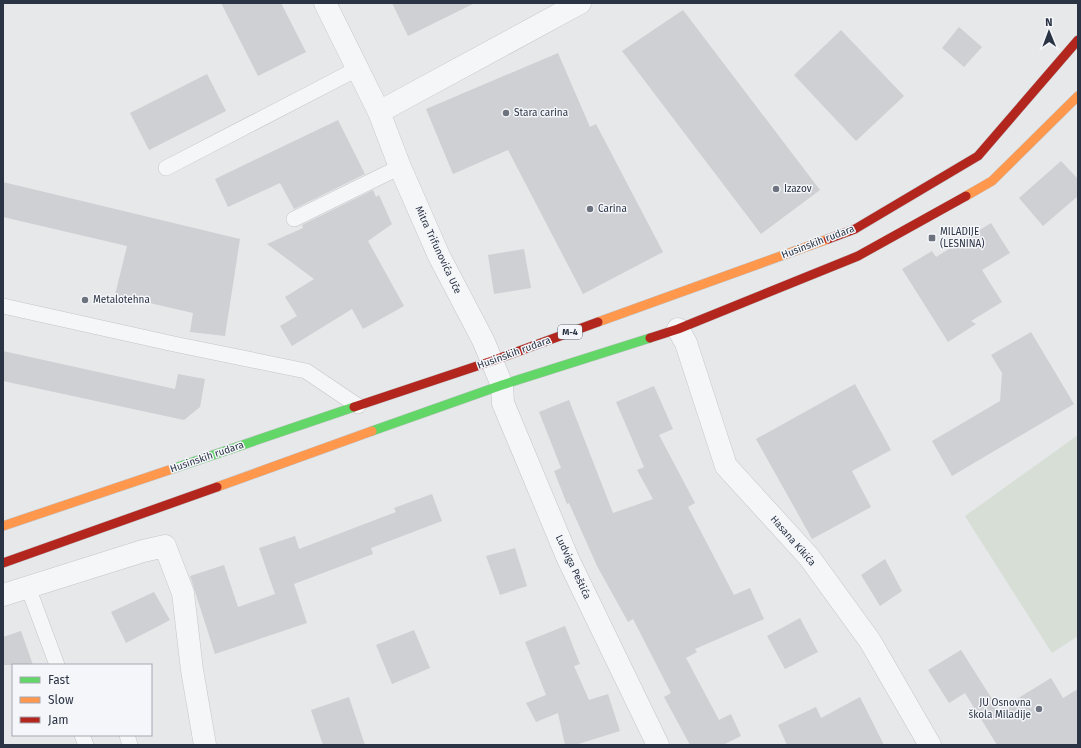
<svg xmlns="http://www.w3.org/2000/svg" width="1081" height="748" viewBox="0 0 1081 748" font-family="'Fira Sans',sans-serif">
  <rect width="100%" height="100%" fill="#e6e8ea"/>
  <path fill="#d6ded6" d="M 1078,435 L 1078,636 L 1052,653 L 965,516 Z"/>
  <path fill="#ced0d3" d="M 221,3 L 281,3 L 306,52 L 258,76 Z
    M 392,3 L 475,3 L 408,36 Z
    M 683,10 L 820,190 L 761,234 L 622,51 Z
    M 959,27 L 982,47 L 964,67 L 942,48 Z
    M 841,30 L 904,96 L 856,141 L 794,75 Z
    M 558,53 L 590,127 L 596,124 L 663,252 L 583,294 L 508,150 L 453,174 L 426,109 Z
    M 207,74 L 226,111 L 149,150 L 130,113 Z
    M 338,120 L 365,174 L 294,209 L 280,183 L 228,207 L 215,179 Z
    M 1061,161 L 1078,179 L 1078,196 L 1043,226 L 1019,198 Z
    M 3,182 L 240,239 L 225,336 L 190,332 L 193,313 L 115,295 L 127,246 L 3,217 Z
    M 373,190 L 376,197 L 379,195 L 392,224 L 368,241 L 404,306 L 363,329 L 352,309 L 292,346 L 280,326 L 297,316 L 285,297 L 314,279 L 267,244 L 303,228 L 302,225 Z
    M 991,223 L 1010,253 L 982,270 L 1002,302 L 971,321 L 976,324 L 948,342 L 902,269 L 932,251 L 936,257 Z
    M 524,249 L 531,288 L 494,294 L 488,255 Z
    M 1031,332 L 1074,404 L 952,476 L 932,441 L 1000,401 L 1002,373 L 991,355 Z
    M 3,351 L 175,389 L 178,374 L 205,379 L 200,407 L 184,420 L 3,381 Z
    M 855,384 L 891,450 L 852,471 L 871,507 L 812,539 L 756,439 Z
    M 654,386 L 673,429 L 659,435 L 695,503 L 688,507 L 734,595 L 750,588 L 764,619 L 695,649 L 697,652 L 686,658 L 719,720 L 731,714 L 741,736 L 723,745 L 690,745 L 664,697 L 671,693 L 633,619 L 628,622 L 597,566 L 569,503 L 567,504 L 554,471 L 561,468 L 539,412 L 569,400 L 613,513 L 653,499 L 637,470 L 644,467 L 616,402 Z
    M 432,494 L 442,521 L 371,548 L 373,554 L 294,584 L 307,623 L 215,654 L 190,576 L 224,565 L 238,607 L 275,594 L 259,548 L 295,536 L 299,549 L 396,512 L 394,508 Z
    M 515,548 L 527,586 L 500,595 L 486,556 Z
    M 885,559 L 902,591 L 880,606 L 861,575 Z
    M 154,592 L 170,620 L 126,643 L 111,612 Z
    M 800,618 L 818,652 L 785,669 L 767,636 Z
    M 565,626 L 580,664 L 574,666 L 589,700 L 608,694 L 620,731 L 575,745 L 565,745 L 558,713 L 536,722 L 526,703 L 546,695 L 525,642 Z
    M 414,630 L 430,668 L 392,684 L 376,645 Z
    M 21,631 L 33,665 L 3,665 L 3,637 Z
    M 961,650 L 999,710 L 1051,678 L 1063,698 L 1078,689 L 1078,745 L 997,745 L 965,693 L 949,703 L 928,670 Z
    M 349,697 L 365,745 L 323,745 L 311,710 Z
    M 860,697 L 884,745 L 787,745 L 778,725 L 816,707 L 821,718 Z"/>
  <g fill="none" stroke-linecap="round" stroke-linejoin="round">
    <g stroke="#c4c6c8" stroke-width="16">
      <path id="lane" d="M 166,168 L 357,69
        M 294,219 L 400,167
        M 3,306 L 174,344 L 306,371 L 358,406
        M 28,587 L 57,665
        M 82,735 L 86,745
        M 127,735 L 130,745"/>
    </g>
    <g stroke="#c4c6c8" stroke-width="23">
      <path id="street" d="M 325,3 L 379,112 L 400,167 L 439,256 L 483,340 L 502,385 L 503,403 L 568,559 L 658,745
        M 379,112 L 580,3
        M 678,329 L 686,343 L 726,466 L 809,557 L 870,641 L 930,745
        M 3,595 L 143,551 L 165,546 L 183,593 L 192,670 L 205,745"/>
    </g>
    <g stroke="#c2c5c8" stroke-width="10">
      <path id="fast" d="M 372,431 L 502,385 L 650,338
        M 172,469 L 354,407"/>
    </g>
    <g stroke="#c2c5c8" stroke-width="10">
      <path id="slow" d="M 966,196 L 992,181 L 1078,96
        M 598,322 L 828,239
        M 217,487 L 372,431
        M 3,526 L 172,469"/>
    </g>
    <g stroke="#c2c5c8" stroke-width="10">
      <path id="jam" d="M 828,239 L 855,229 L 978,156 L 1078,40
        M 650,338 L 678,329 L 858,256 L 966,196
        M 354,407 L 492,361 L 598,322
        M 3,563 L 217,487"/>
    </g>
    <use href="#lane" stroke="#f5f6f7" stroke-width="15"/>
    <use href="#street" stroke="#f5f6f7" stroke-width="22"/>
    <use href="#fast" stroke="#63d668" stroke-width="9"/>
    <use href="#slow" stroke="#ff974d" stroke-width="9"/>
    <use href="#jam" stroke="#b3261e" stroke-width="9"/>
  </g>
  <g fill="#6c737f" stroke="#f4f6f9" stroke-width="1.5">
    <circle cx="506" cy="113" r="4"/>
    <circle cx="776" cy="189" r="4"/>
    <circle cx="590" cy="209" r="4"/>
    <rect x="928" y="234" width="8" height="8" rx="2"/>
    <circle cx="85" cy="300" r="4"/>
    <circle cx="1039" cy="709" r="4"/>
  </g>
  <g text-anchor="middle" dominant-baseline="central" stroke-width="3" stroke-linejoin="round" paint-order="stroke">
    <rect fill="#f4f6f9" stroke="#676e7b" stroke-width="1" x="558" y="325" width="24" height="14" rx="3"/>
    <g font-size="9" font-weight="bold" fill="#2b3445">
      <text x="570" y="332">M-4</text>
    </g>
    <g font-size="10" fill="#2b3445" stroke="#f4f6f9" text-anchor="start">
      <text x="514" y="113">Stara carina</text>
      <text x="784" y="189">Izazov</text>
      <text x="598" y="209">Carina</text>
      <text x="940" y="232">MILADIJE<tspan x="940" dy="12">(LESNINA)</tspan></text>
      <text x="93" y="300">Metalotehna</text>
      <text x="1031" y="703" text-anchor="end">JU Osnovna<tspan x="1031" dy="12">škola Miladije</tspan></text>
    </g>
    <g font-size="10" fill="#2b3445" stroke="#f4f6f9">
      <text transform="translate(818 242) rotate(-21)">Husinskih rudara</text>
      <text transform="translate(438 250) rotate(65)">Mitra Trifunovića Uče</text>
      <text transform="translate(514 353) rotate(-20)">Husinskih rudara</text>
      <text transform="translate(207 457) rotate(-19)">Husinskih rudara</text>
      <text transform="translate(793 541) rotate(49)">Hasana Kikića</text>
      <text transform="translate(573 567) rotate(65)">Ludviga Peštića</text>
    </g>
  </g>
  <rect width="1081" height="748" fill="none" stroke="#2b3445" stroke-width="8"/>
  <rect x="12" y="664" width="140" height="72" fill="#f4f6f9" stroke="#a4a8b1"/>
  <rect x="20" y="677" width="20" height="6" fill="#63d668" stroke="#a4a8b1"/>
  <text x="48" y="684" font-size="12" fill="#2b3445">Fast</text>
  <rect x="20" y="697" width="20" height="6" fill="#ff974d" stroke="#a4a8b1"/>
  <text x="48" y="704" font-size="12" fill="#2b3445">Slow</text>
  <rect x="20" y="717" width="20" height="6" fill="#b3261e" stroke="#a4a8b1"/>
  <text x="48" y="724" font-size="12" fill="#2b3445">Jam</text>
  <g transform="translate(1049 32) rotate(359)" stroke="#f4f6f9" stroke-width="3" paint-order="stroke">
  <path d="M0-3L7 15L0 10L-7 15Z" fill="#2b3445"/>
  <text y="-6" font-size="11" font-weight="bold" text-anchor="middle" fill="#2b3445">N</text>
  </g>
</svg>
